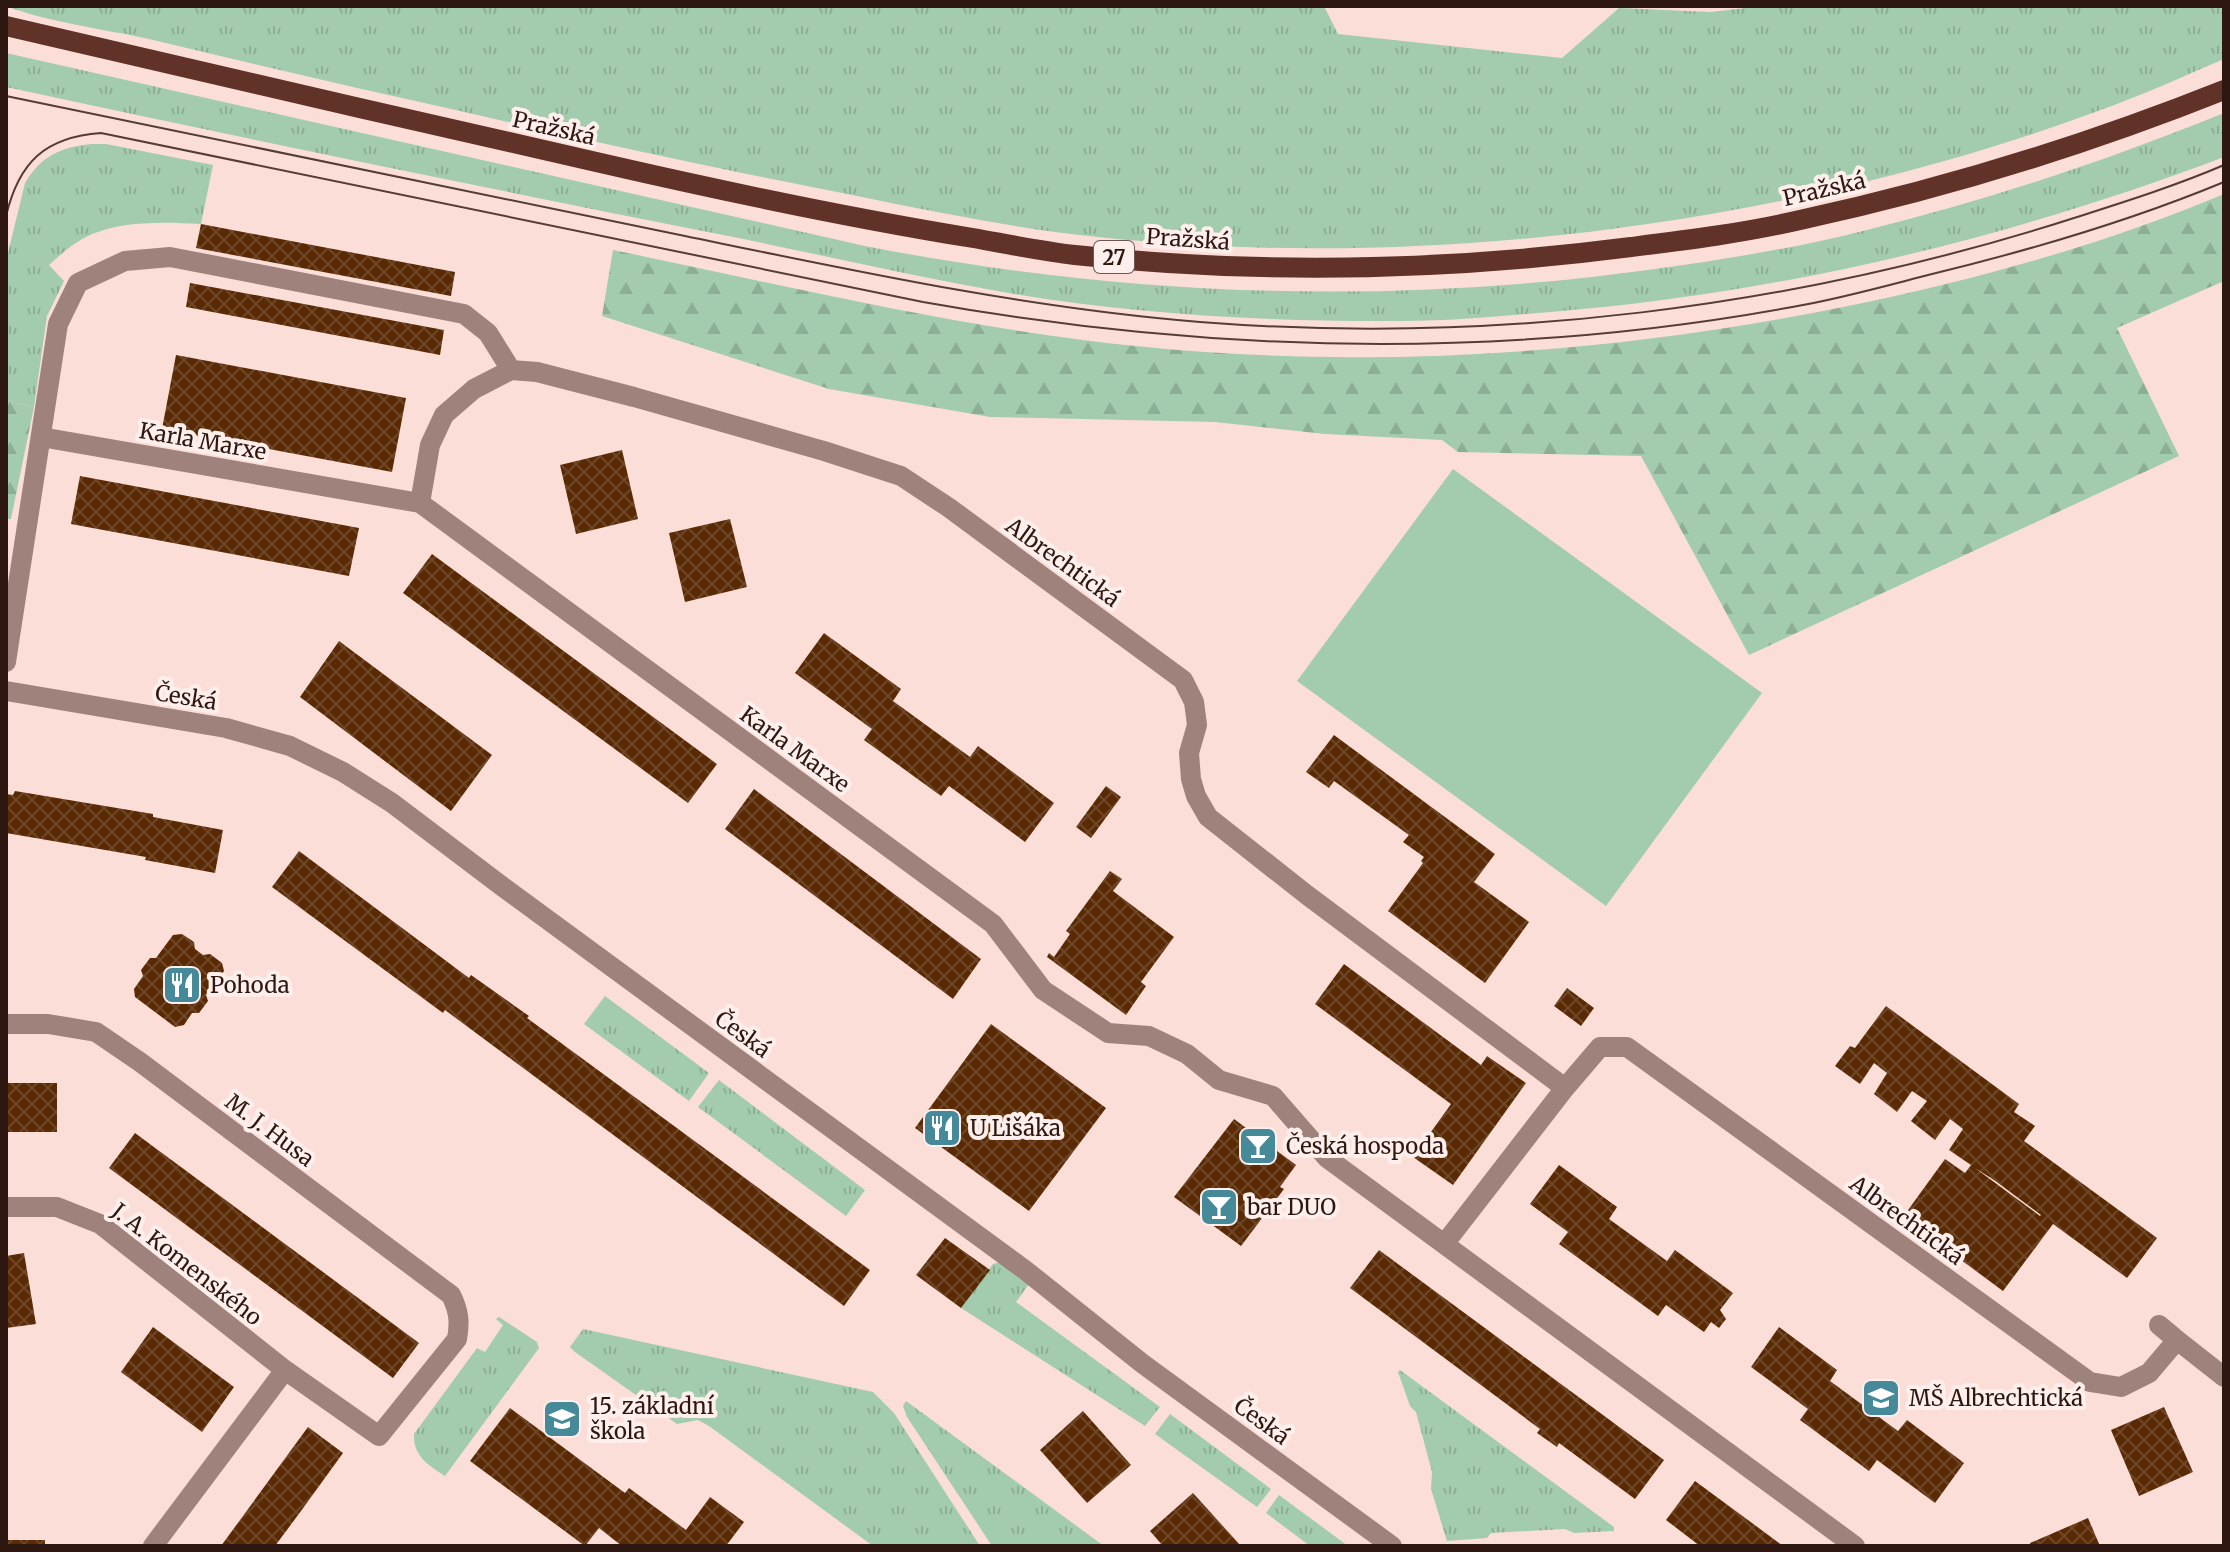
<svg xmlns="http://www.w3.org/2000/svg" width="2230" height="1552" viewBox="0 0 2230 1552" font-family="Merriweather,serif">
  <defs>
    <pattern id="grass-tufts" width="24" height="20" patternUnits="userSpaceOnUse" patternTransform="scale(2)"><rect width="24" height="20" fill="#a2ccad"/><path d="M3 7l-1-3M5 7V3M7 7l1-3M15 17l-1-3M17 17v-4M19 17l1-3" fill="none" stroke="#8cae94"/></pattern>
    <pattern id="forest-firs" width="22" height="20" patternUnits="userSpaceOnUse" patternTransform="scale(2)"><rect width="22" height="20" fill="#a2ccad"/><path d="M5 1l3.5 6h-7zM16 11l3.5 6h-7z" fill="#8cae94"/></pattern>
    <pattern id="building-cross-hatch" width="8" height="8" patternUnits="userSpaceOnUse" patternTransform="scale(2)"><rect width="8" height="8" fill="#592a04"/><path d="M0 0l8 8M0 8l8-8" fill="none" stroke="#6e4728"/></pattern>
  </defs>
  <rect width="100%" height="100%" fill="#fbded8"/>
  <path fill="url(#grass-tufts)" d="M 6,6 L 1324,6 L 1338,34 L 1562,58 L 1619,8 L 1710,12 L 1764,6 L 2224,6 L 2224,59 C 2182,77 2140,96 2098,111 C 1791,225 1424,272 1098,237 C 1019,229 940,213 862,197 C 728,171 594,142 460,111 C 357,88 253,64 149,39 C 104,29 47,22 6,6 Z
    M 6,53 L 865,246 C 1127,297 1391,306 1655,269 C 1726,259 1797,248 1867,230 C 1989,200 2108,160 2224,113 L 2224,157 C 2008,239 1782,293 1551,312 C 1502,316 1453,321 1404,321 C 1274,322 1136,315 1008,293 C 911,276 814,253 718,234 C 480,187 243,138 6,87 Z
    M 91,144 L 106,144 L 213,165 L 201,224 C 163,222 118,220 84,238 C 71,245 60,255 49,265 L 64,281 L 47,316 L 34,407 L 6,400 L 6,261 L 25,183 C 41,156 61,147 91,144 Z
    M 605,996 L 709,1073 L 689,1101 L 584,1024 Z
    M 719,1080 L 865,1190 L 846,1216 L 698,1107 Z
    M 1004,1261 L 1029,1284 L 1016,1302 L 1160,1407 L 1145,1426 L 961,1308 L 993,1264 Z
    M 499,1317 L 537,1342 L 539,1348 L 445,1476 C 428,1465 413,1456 414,1434 L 477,1348 L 485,1352 L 503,1325 L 496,1319 Z
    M 583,1329 L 873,1392 L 894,1413 L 980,1546 L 873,1546 L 709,1426 L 698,1420 L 677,1424 L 575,1352 L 570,1347 Z
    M 1400,1370 L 1614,1527 L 1614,1531 L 1574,1533 L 1565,1529 L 1491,1533 L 1487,1538 L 1447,1541 L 1431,1489 L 1432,1472 L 1416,1412 L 1410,1406 L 1398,1372 Z
    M 906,1401 L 1104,1546 L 992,1546 L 907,1417 L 903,1406 Z
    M 1170,1414 L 1271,1489 L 1257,1507 L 1155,1434 Z
    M 1279,1495 L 1348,1546 L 1310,1546 L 1266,1513 Z"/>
  <path fill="url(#forest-firs)" d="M 2224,194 L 2224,281 L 2117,328 L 2179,456 L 1749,655 L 1641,456 L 1458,452 L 1442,440 L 1325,434 L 1215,422 L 990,417 L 829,389 L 602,316 L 613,250 C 769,282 925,320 1083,340 C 1342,373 1598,357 1853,305 C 1979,279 2105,244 2224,194 Z
    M 6,400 L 34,407 L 11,519 L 6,519 Z"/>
  <path fill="#a2ccad" d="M 1453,469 L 1762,693 L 1606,906 L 1297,681 Z"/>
  <path fill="url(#building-cross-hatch)" fill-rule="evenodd" d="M 201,224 L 455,272 L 451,296 L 196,248 Z
    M 190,283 L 444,330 L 440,355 L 186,307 Z
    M 176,355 L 406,398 L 392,472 L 162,429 Z
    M 622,450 L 638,519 L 576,534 L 560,465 Z
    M 80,476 L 359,528 L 349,576 L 71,524 Z
    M 730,519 L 747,587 L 685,602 L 669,533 Z
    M 432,554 L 717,764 L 688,803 L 403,593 Z
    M 824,633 L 901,689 L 893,701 L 970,757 L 978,746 L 1054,803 L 1025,842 L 949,786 L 941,796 L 864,740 L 872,729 L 795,673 Z
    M 339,641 L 492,755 L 451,811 L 300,697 Z
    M 1334,735 L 1495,854 L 1474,882 L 1529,922 L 1485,983 L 1388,911 L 1423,863 L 1421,861 L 1424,857 L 1403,842 L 1409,835 L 1334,781 L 1329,788 L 1306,772 Z
    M 1106,786 L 1121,797 L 1091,838 L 1076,827 Z
    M 754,789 L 981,959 L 953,999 L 725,829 Z
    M 15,791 L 153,814 L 153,817 L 223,830 L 215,873 L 145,860 L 146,857 L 6,833 L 6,794 L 13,795 Z
    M 299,851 L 469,978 L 471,975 L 529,1016 L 527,1018 L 870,1270 L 844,1306 L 445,1010 L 443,1013 L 272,887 Z
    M 1110,871 L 1122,879 L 1113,891 L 1174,937 L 1141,982 L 1146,986 L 1126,1015 L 1047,957 L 1049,953 L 1054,957 L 1070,934 L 1066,931 Z
    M 182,934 L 194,942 L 195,949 L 203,955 L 210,954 L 222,963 L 224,971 L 206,995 L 208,1001 L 199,1013 L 192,1013 L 184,1025 L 175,1027 L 135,997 L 134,989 L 143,976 L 141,970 L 150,958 L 156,958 L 173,935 Z
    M 1344,964 L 1481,1065 L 1487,1056 L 1526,1083 L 1453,1185 L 1413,1157 L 1451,1104 L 1315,1004 Z
    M 1567,988 L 1594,1008 L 1581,1026 L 1554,1006 Z
    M 1886,1006 L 2019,1104 L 2014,1112 L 2035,1126 L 2024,1141 L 2157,1238 L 2127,1278 L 2053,1224 L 2003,1291 L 1903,1217 L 1945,1159 L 1965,1173 L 1971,1165 L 1949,1150 L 1963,1129 L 1950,1119 L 1935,1140 L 1911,1121 L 1927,1101 L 1912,1091 L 1897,1112 L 1874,1094 L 1887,1073 L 1874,1063 L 1860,1084 L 1835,1066 L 1850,1046 L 1855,1048 ZM 1975,1168 L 1994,1180 L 2041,1215 L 2040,1216 Z
    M 991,1024 L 1106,1108 L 1029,1211 L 915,1128 Z
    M 6,1083 L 57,1083 L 57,1132 L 6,1132 Z
    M 1234,1119 L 1296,1165 L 1280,1187 L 1284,1189 L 1241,1246 L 1174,1197 Z
    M 135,1133 L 419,1343 L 393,1378 L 109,1168 Z
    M 1559,1165 L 1617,1207 L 1609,1219 L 1667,1261 L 1675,1250 L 1733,1293 L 1720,1310 L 1726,1319 L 1719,1328 L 1711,1322 L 1704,1332 L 1666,1305 L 1658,1316 L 1559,1244 L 1568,1232 L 1530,1204 Z
    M 945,1238 L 990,1270 L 961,1308 L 916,1275 Z
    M 1379,1250 L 1664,1460 L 1635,1499 L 1559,1443 L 1557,1447 L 1537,1433 L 1540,1429 L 1350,1288 Z
    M 24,1253 L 36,1324 L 6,1328 L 6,1256 Z
    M 153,1327 L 234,1387 L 202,1432 L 121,1372 Z
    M 1779,1327 L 1837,1370 L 1830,1381 L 1898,1431 L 1907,1420 L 1964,1463 L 1935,1503 L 1877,1460 L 1869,1471 L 1800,1420 L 1808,1409 L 1751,1367 Z
    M 2164,1407 L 2193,1472 L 2139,1496 L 2111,1430 Z
    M 510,1408 L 625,1493 L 629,1488 L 686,1530 L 710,1497 L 744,1522 L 726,1546 L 622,1546 L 599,1528 L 585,1546 L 470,1461 Z
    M 1083,1411 L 1131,1465 L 1087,1503 L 1040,1450 Z
    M 308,1427 L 343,1453 L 301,1511 L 275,1546 L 221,1546 Z
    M 1695,1481 L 1752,1523 L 1783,1546 L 1700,1546 L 1666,1520 Z
    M 1193,1493 L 1241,1546 L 1163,1546 L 1150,1531 Z
    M 2088,1518 L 2100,1546 L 2031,1546 L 2030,1543 Z
    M 6,1540 L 45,1540 L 45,1546 L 6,1546 Z"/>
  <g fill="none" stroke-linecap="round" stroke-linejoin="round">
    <path stroke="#9f827c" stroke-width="20" d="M 41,437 L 420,503 L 993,924 L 1043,990 L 1108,1033 L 1149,1036 L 1187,1054 L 1219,1080 L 1273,1096 L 1327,1158 L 1855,1546
      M 420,503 L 430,445 L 444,415 L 474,389 L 511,370 L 537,372 L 634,397 L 824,451 L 901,476 L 948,507 L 1183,680 L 1194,702 L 1197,725 L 1189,753 L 1191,779 L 1196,796 L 1208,817 L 1307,895 L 1565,1088
      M 6,662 L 58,324 L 78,283 L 125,261 L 170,257 L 464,314 L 488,333 L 511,370
      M 6,691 L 226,728 L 290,746 L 343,772 L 392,803 L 503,887 L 1025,1270 L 1143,1364 L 1392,1546
      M 6,1024 L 48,1024 L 96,1032 L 140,1062 L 451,1295 C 459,1311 460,1322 457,1339 L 379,1436 L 285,1370 L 100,1224 L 57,1207 L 6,1207
      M 1445,1243 L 1565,1088 L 1600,1047 L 1627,1047 L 2090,1382 L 2121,1387 L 2149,1373 L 2177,1340 L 2224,1377
      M 2159,1325 L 2177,1340
      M 153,1546 L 285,1370"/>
    <path stroke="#613228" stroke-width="20" d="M 6,26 C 206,72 405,119 605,164 C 727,192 850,218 973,238 C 1007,244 1041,251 1075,255 C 1261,275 1446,271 1631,247 C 1687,240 1744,233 1800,220 C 1944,189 2086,145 2224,90"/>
    <path stroke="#553c36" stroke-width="2" d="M 6,96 C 232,142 458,190 685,236 C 855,271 1026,308 1200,322 C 1493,345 1794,308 2074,218 C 2124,202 2175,186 2224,165
      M 6,216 C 19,162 45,137 101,133 L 923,302 C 1214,354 1512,360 1803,305 C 1846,297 1889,285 1932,274 C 2031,250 2130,221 2224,182"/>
  </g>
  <defs>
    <g id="restaurant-square" transform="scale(2)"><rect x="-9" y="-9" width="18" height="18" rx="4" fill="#468a99" stroke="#feefec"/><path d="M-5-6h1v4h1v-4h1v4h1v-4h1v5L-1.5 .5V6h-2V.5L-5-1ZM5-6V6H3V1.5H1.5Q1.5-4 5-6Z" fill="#fff"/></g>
    <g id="bar-square" transform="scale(2)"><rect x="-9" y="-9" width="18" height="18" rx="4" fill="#468a99" stroke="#feefec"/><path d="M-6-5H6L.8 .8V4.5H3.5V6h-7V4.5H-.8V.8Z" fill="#fff"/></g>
    <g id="school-square" transform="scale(2)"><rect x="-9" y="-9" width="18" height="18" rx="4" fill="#468a99" stroke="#feefec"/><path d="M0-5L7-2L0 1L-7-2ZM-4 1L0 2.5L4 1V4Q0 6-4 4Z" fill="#fff"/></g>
  </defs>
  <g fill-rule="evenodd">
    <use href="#restaurant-square" x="182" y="985"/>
    <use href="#restaurant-square" x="942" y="1128"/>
    <use href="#bar-square" x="1258" y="1146"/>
    <use href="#bar-square" x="1219" y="1207"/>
    <use href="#school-square" x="1881" y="1398"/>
    <use href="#school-square" x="562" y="1419"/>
  </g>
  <g text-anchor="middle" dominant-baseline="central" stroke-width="8" stroke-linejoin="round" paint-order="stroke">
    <rect fill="#feefec" stroke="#6d5853" stroke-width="2" x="1094" y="241" width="40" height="32" rx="6"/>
    <g font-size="20" font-weight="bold" fill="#2f1711">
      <text x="1114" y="257">27</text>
    </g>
    <g font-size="22" fill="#2f1711" stroke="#feefec">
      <text transform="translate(554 128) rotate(13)">Pražská</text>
      <text transform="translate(1824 189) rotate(-13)">Pražská</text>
      <text transform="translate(1188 239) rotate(4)">Pražská</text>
      <text transform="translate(203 441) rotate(10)">Karla Marxe</text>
      <text transform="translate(1063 562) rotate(36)">Albrechtická</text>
      <text transform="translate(186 697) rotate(9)">Česká</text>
      <text transform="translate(795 749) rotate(36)">Karla Marxe</text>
      <text transform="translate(743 1034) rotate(36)">Česká</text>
      <text transform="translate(270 1130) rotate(37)">M. J. Husa</text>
      <text transform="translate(1907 1220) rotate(36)">Albrechtická</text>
      <text transform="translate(187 1264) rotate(38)">J. A. Komenského</text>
      <text transform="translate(1262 1421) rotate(36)">Česká</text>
    </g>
    <g font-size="22" fill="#2f1711" stroke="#feefec" text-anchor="start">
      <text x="210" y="985">Pohoda</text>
      <text x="970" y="1128">U Lišáka</text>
      <text x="1286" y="1146">Česká hospoda</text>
      <text x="1247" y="1207">bar DUO</text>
      <text x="1909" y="1398">MŠ Albrechtická</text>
      <text x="590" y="1406">15. základní<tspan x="590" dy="25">škola</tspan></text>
    </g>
  </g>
  <rect width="2230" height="1552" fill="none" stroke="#2f1711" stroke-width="16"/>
</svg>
